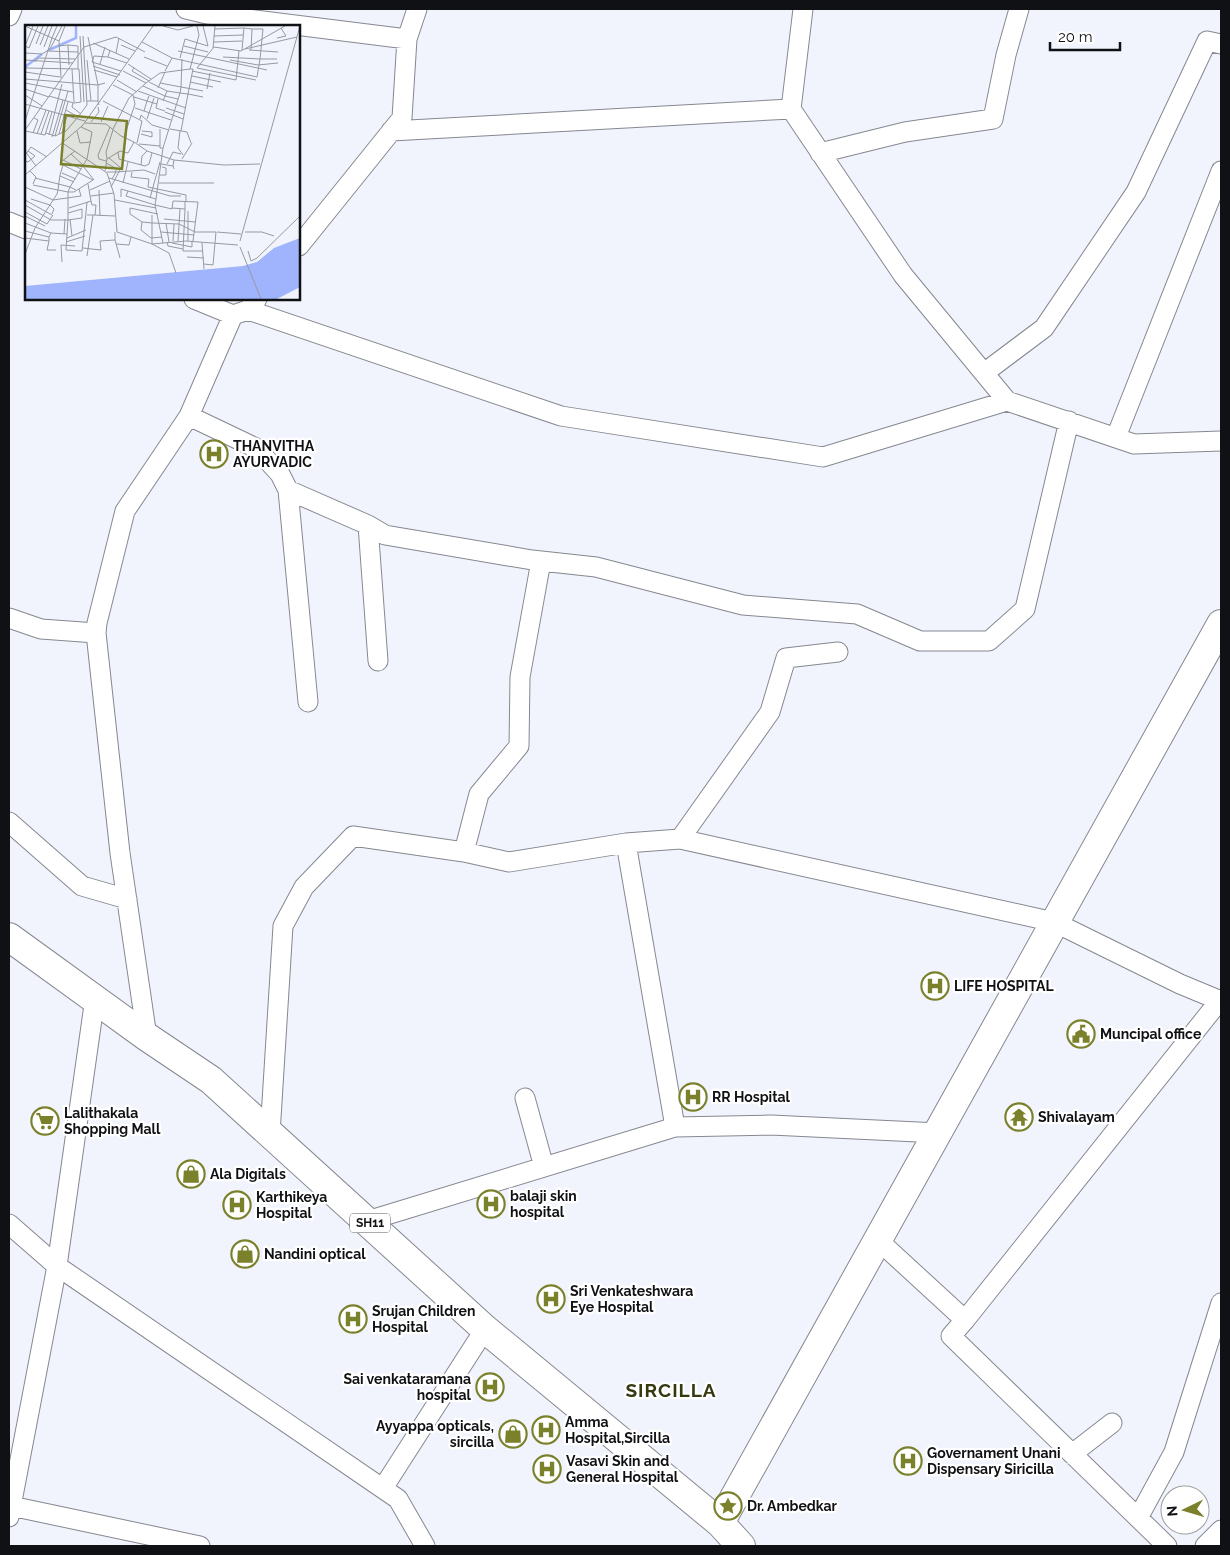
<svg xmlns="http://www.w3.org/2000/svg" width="1230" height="1555" viewBox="0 0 1230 1555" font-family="Raleway,sans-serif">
  <rect width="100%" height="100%" fill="#f1f4fd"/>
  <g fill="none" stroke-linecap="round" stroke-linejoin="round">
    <g stroke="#868890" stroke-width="21">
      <path id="minor" d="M 186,9 L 207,14 L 407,39
        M 803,9 L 791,109 L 903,275 L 1007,401 L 1134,444 L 1221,441
        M 9,16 L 12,9
        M 391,131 L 791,109
        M 820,153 L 905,132 L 993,119 L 1006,55 L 1019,9
        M 9,222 L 26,229
        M 299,246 L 402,118 L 407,39 L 417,9
        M 194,299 L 233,315
        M 248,310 L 561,416 L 823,457 L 1007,401
        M 984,373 L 1044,328 L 1136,192 L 1207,41 L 1221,44
        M 191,416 L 189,416 L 256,448 L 280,474 L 288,490 L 368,525 L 385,535 L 532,560 L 596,567 L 743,605 L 857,614 L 920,641 L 989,641 L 1025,609 L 1069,421
        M 1116,437 L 1221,171
        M 288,490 L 308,702
        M 368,525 L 378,661
        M 9,618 L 41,629 L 96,633
        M 9,822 L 82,886 L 127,899
        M 680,839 L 770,712 L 786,658 L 838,652
        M 464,852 L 479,794 L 519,746 L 520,677 L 541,561
        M 147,1037 L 120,853 L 96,633 L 97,623 L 125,511 L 189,416 L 233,315 L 248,310 L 257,299
        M 525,1098 L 544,1167
        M 675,1127 L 771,1125 L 939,1133
        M 270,1134 L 283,926 L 304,887 L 353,836 L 464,852 L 509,862 L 626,843 L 680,839 L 1054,922 L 1180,984 L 1221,1001
        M 367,1221 L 675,1127 L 626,843
        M 9,1224 L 57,1266 L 398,1499 L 425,1546
        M 879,1241 L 965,1320 L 1220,1000
        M 965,1320 L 951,1336 L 1167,1546
        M 1072,1454 L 1112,1423
        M 383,1488 L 485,1329
        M 11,1506 L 200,1546
        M 9,1517 L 57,1266 L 95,998
        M 1138,1518 L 1174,1452 L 1221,1303
        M 1205,1546 L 1221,1530"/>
    </g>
    <g stroke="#868890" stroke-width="30">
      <path id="primary" d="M 9,937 L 147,1037 L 211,1080 L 485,1329 L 720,1523 L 741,1546
        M 720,1523 C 888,1224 1053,923 1221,624"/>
    </g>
    <use href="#minor" stroke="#fff" stroke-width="19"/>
    <use href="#primary" stroke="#fff" stroke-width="28"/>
  </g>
  <defs>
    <g id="hospital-ring" transform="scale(1.4375)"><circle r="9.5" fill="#fff" stroke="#7b812b" stroke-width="1.5"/><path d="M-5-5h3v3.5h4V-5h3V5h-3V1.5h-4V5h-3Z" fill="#7b812b"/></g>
    <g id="civic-ring" transform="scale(1.4375)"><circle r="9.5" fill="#fff" stroke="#7b812b" stroke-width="1.5"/><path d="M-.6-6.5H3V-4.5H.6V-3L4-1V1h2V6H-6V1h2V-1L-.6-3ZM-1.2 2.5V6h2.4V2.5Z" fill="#7b812b"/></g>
    <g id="temple-ring" transform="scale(1.4375)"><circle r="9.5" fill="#fff" stroke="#7b812b" stroke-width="1.5"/><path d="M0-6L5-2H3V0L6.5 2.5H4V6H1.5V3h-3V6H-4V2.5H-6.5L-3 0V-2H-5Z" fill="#7b812b"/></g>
    <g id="supermarket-ring" transform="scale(1.4375)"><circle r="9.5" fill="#fff" stroke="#7b812b" stroke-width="1.5"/><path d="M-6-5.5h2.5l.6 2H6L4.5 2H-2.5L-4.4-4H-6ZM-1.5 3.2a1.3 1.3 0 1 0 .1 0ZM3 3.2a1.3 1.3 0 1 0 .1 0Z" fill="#7b812b"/></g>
    <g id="shop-ring" transform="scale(1.4375)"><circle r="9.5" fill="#fff" stroke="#7b812b" stroke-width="1.5"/><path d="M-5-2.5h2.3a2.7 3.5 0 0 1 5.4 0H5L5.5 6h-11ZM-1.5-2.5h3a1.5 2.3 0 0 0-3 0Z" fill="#7b812b"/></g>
    <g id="sight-ring" transform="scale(1.4375)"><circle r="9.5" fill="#fff" stroke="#7b812b" stroke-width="1.5"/><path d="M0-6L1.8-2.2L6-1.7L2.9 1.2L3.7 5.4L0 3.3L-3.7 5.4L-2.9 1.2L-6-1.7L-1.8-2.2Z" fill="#7b812b"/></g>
  </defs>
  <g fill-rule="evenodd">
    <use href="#hospital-ring" x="214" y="454"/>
    <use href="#hospital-ring" x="935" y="986"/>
    <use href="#civic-ring" x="1081" y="1034"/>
    <use href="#hospital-ring" x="693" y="1097"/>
    <use href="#temple-ring" x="1019" y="1117"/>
    <use href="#supermarket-ring" x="45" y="1121"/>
    <use href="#shop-ring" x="191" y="1174"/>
    <use href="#hospital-ring" x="491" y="1204"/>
    <use href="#hospital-ring" x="237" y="1205"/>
    <use href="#shop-ring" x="245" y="1254"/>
    <use href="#hospital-ring" x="551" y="1299"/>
    <use href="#hospital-ring" x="353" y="1319"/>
    <use href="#hospital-ring" x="490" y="1387"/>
    <use href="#hospital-ring" x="546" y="1430"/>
    <use href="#shop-ring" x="513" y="1434"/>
    <use href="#hospital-ring" x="908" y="1461"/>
    <use href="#hospital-ring" x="547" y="1469"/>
    <use href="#sight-ring" x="728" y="1506"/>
  </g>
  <g text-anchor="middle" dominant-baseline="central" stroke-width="4.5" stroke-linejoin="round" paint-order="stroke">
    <rect fill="#fff" stroke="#58585a" stroke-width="1" x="350" y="1213.5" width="40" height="19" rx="4"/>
    <g font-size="12" font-weight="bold" fill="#101114">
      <text x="370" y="1223">SH11</text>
    </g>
    <g font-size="14" font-weight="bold" fill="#101114" stroke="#fff" text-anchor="start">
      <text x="233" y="446">THANVITHA<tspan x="233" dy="16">AYURVADIC</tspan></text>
      <text x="954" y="986">LIFE HOSPITAL</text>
      <text x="1100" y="1034">Muncipal office</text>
      <text x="712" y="1097">RR Hospital</text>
      <text x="64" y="1113">Lalithakala<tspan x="64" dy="16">Shopping Mall</tspan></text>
      <text x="1038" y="1117">Shivalayam</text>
      <text x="210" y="1174">Ala Digitals</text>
      <text x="510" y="1196">balaji skin<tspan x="510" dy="16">hospital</tspan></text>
      <text x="256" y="1197">Karthikeya<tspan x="256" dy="16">Hospital</tspan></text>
      <text x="264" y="1254">Nandini optical</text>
      <text x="570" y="1291">Sri Venkateshwara<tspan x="570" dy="16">Eye Hospital</tspan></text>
      <text x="372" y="1311">Srujan Children<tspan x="372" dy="16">Hospital</tspan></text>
      <text x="471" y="1379" text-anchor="end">Sai venkataramana<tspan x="471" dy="16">hospital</tspan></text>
      <text x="565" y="1422">Amma<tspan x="565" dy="16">Hospital,Sircilla</tspan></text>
      <text x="494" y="1426" text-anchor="end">Ayyappa opticals,<tspan x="494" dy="16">sircilla</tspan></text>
      <text x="927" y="1453">Governament Unani<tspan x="927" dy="16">Dispensary Siricilla</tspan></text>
      <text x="566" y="1461">Vasavi Skin and<tspan x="566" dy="16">General Hospital</tspan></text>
      <text x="747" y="1506">Dr. Ambedkar</text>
    </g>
    <g font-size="19" font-weight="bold" letter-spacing="1" fill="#373911" stroke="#fff">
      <text x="671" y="1390">SIRCILLA</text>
    </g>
  </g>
  <g transform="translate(25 25)">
    <rect width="275" height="275" fill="#f1f4fd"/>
    <path d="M 275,213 L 275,262 L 252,274 L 0,274 L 0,261 L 218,241 L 232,237 L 249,223 Z" fill="#9fb4fc"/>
    <path fill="none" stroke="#9fb4fc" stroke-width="2.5" d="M 24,25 L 51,13 L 51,1M 0,42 L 17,29"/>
    <path fill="none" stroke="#9799a0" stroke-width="1" d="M 0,1 L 27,13 L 0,96M 32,1 L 27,13 L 34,16 L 36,53M 138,1 L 153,5 L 168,1M 178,1 L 183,21M 219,3 L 227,4 L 226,25M 189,4 L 219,3 L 217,25M 55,11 L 59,77M 189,11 L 218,10M 252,13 L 261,11 L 256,3M 34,16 L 40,1M 117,17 L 147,33 L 140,46M 189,17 L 217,16M 68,18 L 104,34M 11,19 L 18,1M 15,20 L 23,1M 43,20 L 53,21 L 53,44M 96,20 L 110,26M 0,21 L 4,23 L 13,1M 0,21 L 8,1M 33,21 L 43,20 L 44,40M 159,21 L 183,27M 19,22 L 27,1M 188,23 L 190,1M 220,24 L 272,12M 85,25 L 83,32 L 69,31 L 67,37 L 96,46M 224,25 L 253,27M 22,26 L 53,27M 153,26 L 242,45M 0,28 L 17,29 L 25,24 L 37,1M 91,28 L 94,13M 83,32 L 102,38M 119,32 L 142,41M 198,32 L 235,34 L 238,4 L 227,4M 147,33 L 232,52 L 235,34 L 252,34M 155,33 L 160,14 L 183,21M 157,34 L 156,62 L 178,66M 0,35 L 48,38M 62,35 L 66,76M 205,35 L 233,40 L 253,38M 10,37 L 13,33 L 51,34M 75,39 L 80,22M 103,39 L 126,54M 68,41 L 95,50M 0,43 L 54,44 L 56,77M 109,43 L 107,46 L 124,56M 172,43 L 189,22 L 216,26 L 260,1M 172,43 L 231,55M 47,44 L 49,77M 69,45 L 92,52M 98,46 L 121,58M 167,46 L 211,55 L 214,26M 0,47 L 35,52M 167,51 L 196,57M 0,54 L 73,60 L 63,12M 92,55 L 112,67M 124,57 L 142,66 L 140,71 L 153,74M 165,57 L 188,62M 0,58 L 48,67M 135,58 L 156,62 L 155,68 L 142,66M 88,60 L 108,70 L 110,79 L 99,112M 118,61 L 140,71 L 138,76M 133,63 L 140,47M 0,64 L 24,72M 182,64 L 185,48M 113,66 L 161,83M 0,70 L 17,81M 24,71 L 49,78 L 56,77M 124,71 L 122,76 L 132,79M 109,72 L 122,76 L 119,86M 133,74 L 131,83 L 140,86M 62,76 L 73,76 L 74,80M 73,76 L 73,60 L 80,58M 78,76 L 117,96 L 112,118M 48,78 L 47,82 L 56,89M 0,79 L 60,96M 110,83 L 146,95M 141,83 L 159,89M 140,87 L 158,94M 53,92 L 62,80 L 58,11M 115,94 L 116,90 L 127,100 L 144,105M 122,94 L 129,73M 66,97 L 74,87 L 73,82M 76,97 L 83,81M 60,98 L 81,99 L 96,111 L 109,117M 88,104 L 104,73 L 121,58 L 135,48 L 165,44M 135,104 L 135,123 L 138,123M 145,104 L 162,107 L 166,118M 0,105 L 59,22 L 91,12 L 120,27M 0,106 L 20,110 L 27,87M 52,106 L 55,118 L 66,117M 155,106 L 153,123 L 158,130M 156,106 L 163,69 L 178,72M 8,108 L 13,95 L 9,93M 21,108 L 30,111 L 41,106 L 53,92 L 41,85M 37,108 L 42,91M 12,109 L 21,85M 16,109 L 24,86M 34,109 L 43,77M 116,109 L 127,112 L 127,107 L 117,106M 24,110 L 37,59M 30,111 L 43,66M 27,112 L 38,75M 39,119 L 82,148 L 89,169 L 92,207 L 127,219 L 161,216 L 213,220M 114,119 L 135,121M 0,126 L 11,141M 3,126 L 6,122 L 22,132M 50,126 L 46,129 L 58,140M 93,127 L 94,134 L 120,141 L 124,139 L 127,128M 0,130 L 3,126 L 10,131 L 3,137 L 0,136M 84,133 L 96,143 L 86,162M 82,134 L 81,127 L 88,105M 157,134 L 167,118M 38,135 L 56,144M 149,135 L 199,140 L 235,139M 81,136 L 74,134 L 73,130 L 85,102M 81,138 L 92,144 L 90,147M 136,139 L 148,141 L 149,144M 142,139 L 148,127 L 156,129M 38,140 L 36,137 L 46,129M 116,140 L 117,131 L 122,126M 58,141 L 69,155M 5,146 L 11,152 L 8,159M 80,146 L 82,134 L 95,126 L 103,128 L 109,117 L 122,126 L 149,135 L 148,141M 82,147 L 91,147 L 87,154M 91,147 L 119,145 L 130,149M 107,147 L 106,152 L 124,154 L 123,162 L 161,170 L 161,177M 37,148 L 51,154M 0,150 L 58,100 L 128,1M 135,150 L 141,150 L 141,143 L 137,142M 35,151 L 49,157M 10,153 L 45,162 L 43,167 L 43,195 L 57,193 L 57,184 L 43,188M 84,153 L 145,171 L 156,171M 98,158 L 103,137M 134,158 L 189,158M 0,162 L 28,175 L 56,171 L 54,164M 51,165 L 45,162 L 62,134 L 67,107 L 56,102M 65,165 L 85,156M 74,165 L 75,191M 66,171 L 89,168M 96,172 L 96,164 L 103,166 L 101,171 L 130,180 L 131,174 L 103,166M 125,173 L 135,137M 6,174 L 25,180 L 29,184 L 27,189M 131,174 L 138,123 L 155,68 L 163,69 L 168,44 L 165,44 L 174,10 L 172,1M 0,175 L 27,190M 90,175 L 131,183M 66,176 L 67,180 L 71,180 L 70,190M 0,180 L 26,195 L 43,195 L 42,209 L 26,208 L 24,212M 44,183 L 66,176 L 63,159M 147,183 L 160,184 L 160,177M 160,184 L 158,226 L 178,226M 0,187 L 22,199 L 28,190M 62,190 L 68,190 L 62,231M 68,190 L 90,191M 127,190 L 127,198 L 117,197 L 116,205 L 126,213 L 137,212M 0,191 L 20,201M 45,194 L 47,211M 139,194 L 170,197M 117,197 L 105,189 L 105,183 L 133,189M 0,198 L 26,208M 141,198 L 144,217M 0,206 L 24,212 L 24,216M 136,207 L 169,210M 192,207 L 216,209M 220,207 L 237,207 L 249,211M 39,209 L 40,194M 42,209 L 41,225 L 57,226 L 62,177M 0,213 L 24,216 L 22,225 L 31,225M 42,213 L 61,205M 90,215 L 95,233M 148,216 L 149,199M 153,216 L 155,184M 163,216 L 163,186M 215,216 L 275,1M 41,217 L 60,211M 142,217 L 143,221 L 158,224M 138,218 L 130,180 L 147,184 L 148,176 L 173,177 L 168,216M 147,218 L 167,222 L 167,216M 177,218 L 179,244M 91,219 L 104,220 L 106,212M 215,222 L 236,274M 58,223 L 76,225 L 75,216 L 90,215 L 90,207M 223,226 L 226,236 L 232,233 L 275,191M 0,229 L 10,203 L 32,169 L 33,165 L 34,157 L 35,150 L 38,140 L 68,155 L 49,167 L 43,167 L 8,160M 162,232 L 179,233M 37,237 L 36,220 L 50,221M 151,248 L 144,228 L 127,219 L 127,198 L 154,199 L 170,207 L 191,207 L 188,240 L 179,239"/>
    <path fill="#7b812b" fill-opacity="0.15" stroke="#7b812b" stroke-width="2.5" d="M 40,90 L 102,96 L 97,144 L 36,139 Z"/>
    <rect width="275" height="275" fill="none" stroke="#101114" stroke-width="2.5"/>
  </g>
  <rect width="1230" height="1555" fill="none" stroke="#101114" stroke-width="20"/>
  <g transform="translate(1185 1510) rotate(265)"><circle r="24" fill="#ffffff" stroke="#9fa0a1"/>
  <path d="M0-4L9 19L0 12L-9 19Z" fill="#7b812b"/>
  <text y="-8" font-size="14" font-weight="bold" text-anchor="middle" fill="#101114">N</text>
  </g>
  <path d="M1050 42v8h70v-8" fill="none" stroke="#101114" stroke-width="2.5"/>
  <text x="1058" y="42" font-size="15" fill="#101114" stroke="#ffffff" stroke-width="4" paint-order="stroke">20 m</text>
</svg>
